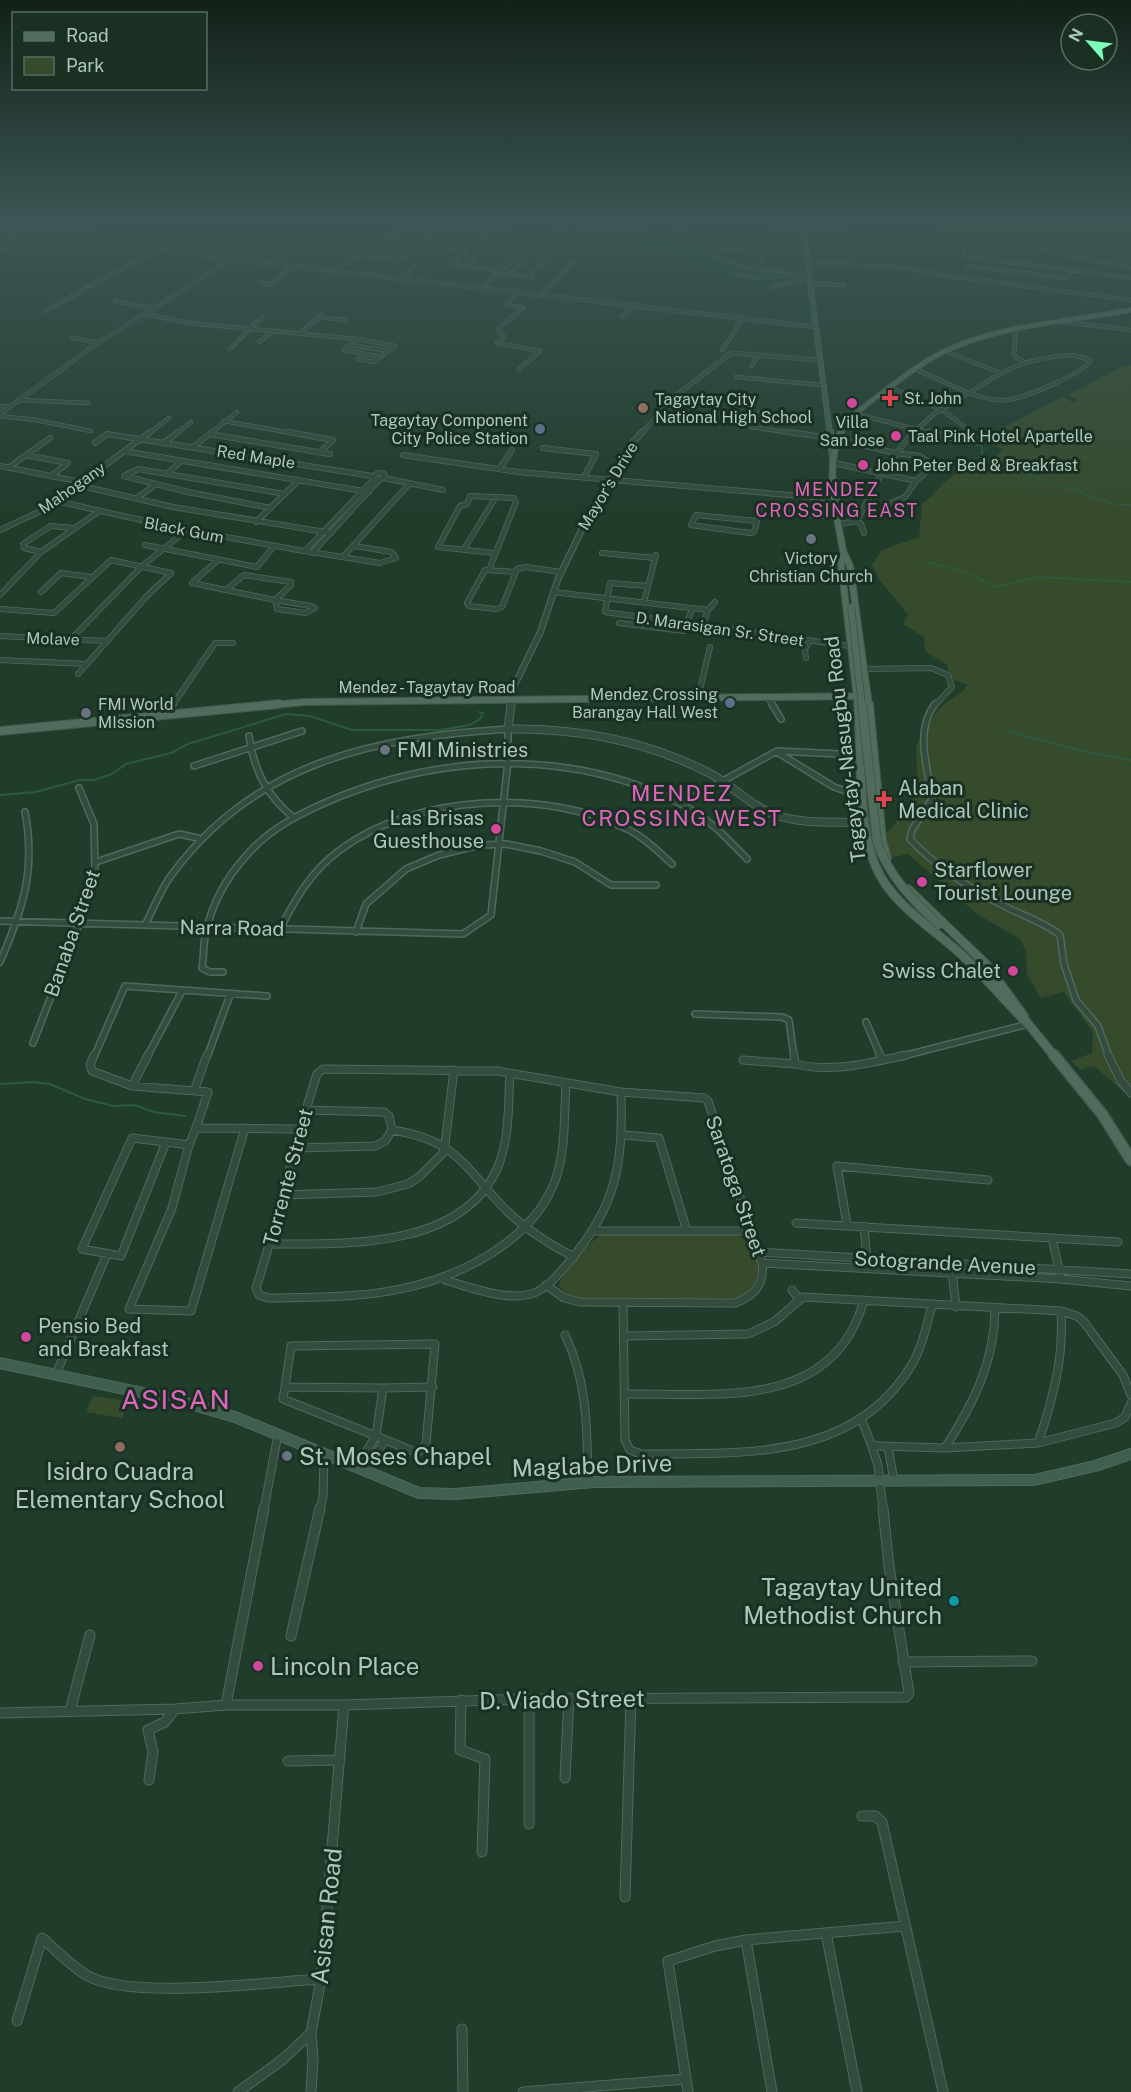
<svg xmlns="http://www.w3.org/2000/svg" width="1131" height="2092" viewBox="0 0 1131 2092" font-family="'Public Sans',sans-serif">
  <rect width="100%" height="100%" fill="#203c2b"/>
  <path fill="#364b2c" d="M 948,222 L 1131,222 L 1131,253 L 1097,255 L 1078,250 L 935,233 Z
    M 1131,365 L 1131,1098 L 1094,1066 L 1081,1070 L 1071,1061 L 1092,1053 L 1093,1032 L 1064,992 L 1041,998 L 1027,974 L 1026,951 L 1020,939 L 977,914 L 908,854 L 889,858 L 883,833 L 889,831 L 918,792 L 916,745 C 925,734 930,720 939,709 C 947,699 961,696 968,685 L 951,679 L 947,665 L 925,651 L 924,637 L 903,624 L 908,615 L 880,580 L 872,565 L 882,550 L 919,537 L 922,504 C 943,488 956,461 988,464 L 1003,450 L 973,432 L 1000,429 L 1062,397 L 1072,402 L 1078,400 L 1069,395 L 1116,369 Z
    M 733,1234 C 763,1245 768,1285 737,1298 L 578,1298 L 566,1294 L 559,1286 C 560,1276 591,1240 601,1235 Z
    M 93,1396 L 129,1401 L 122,1418 L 86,1412 Z"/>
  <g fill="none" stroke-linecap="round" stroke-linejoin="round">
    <path stroke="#2a5b3e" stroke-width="1.5" d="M 584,222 L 615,237 L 656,243 L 692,252 L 739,277 L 765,280 L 801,275
      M 952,440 L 982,446 L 982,458 L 986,460 L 1114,504 L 1131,505
      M 925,561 L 970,574 L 995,587 L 1038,577 L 1131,582"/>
    <path stroke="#2a5b3e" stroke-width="2" d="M 1007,731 L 1086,752 L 1131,760
      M 0,795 L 36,792 L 79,780 L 94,780 L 112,774 L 126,764 L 171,753 L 188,744 L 286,714 L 310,716 L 352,730 L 440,730 L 470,725 L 480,719 L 483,713 L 479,712
      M 0,1084 L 33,1082 L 50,1084 L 85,1099 L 113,1106 L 134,1105 L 154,1112 L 186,1116"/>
    <g stroke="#51695c" stroke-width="4.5">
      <path id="minor-far4" d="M 6,222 L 21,224
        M 23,222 L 21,224 L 29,225 L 34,222
        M 428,222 L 493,234
        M 554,222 L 566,225
        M 576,222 L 590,228
        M 609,222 L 616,228 L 676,241 L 748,268 L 785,271
        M 762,222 L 806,228
        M 845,222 L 845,246
        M 62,225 L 69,226 L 64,229 L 57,228 Z
        M 406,225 L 439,231
        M 808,226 L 845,228
        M 464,228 L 475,222 L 503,228
        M 64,229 L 91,231 L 76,222
        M 397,230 L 431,236
        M 29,231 L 50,222
        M 675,231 L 685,222
        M 387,236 L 422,242
        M 452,236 L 483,241 L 513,222
        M 378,242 L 414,248
        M 965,245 L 964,256 L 1131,278
        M 700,247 L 762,253 L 764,257 L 757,270
        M 368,248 L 405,254
        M 451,249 L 466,252 L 451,265 L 500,270
        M 1040,249 L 1131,268
        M 0,250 L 20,239 L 8,235
        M 762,253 L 780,254
        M 358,254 L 396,260
        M 395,261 L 456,222
        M 807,262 L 908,268 L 940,275 L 1131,300
        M 467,266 L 476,258
        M 968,266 L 1062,278 L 1067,277 L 1072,270
        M 1124,266 L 1131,260
        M 334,271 L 409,222
        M 733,271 L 748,277 L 809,273
        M 497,274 L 533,277
        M 509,274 L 524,263
        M 526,276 L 545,263
        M 403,278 L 414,266
        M 262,283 L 271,284 L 294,266
        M 810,284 L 844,285
        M 773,287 L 809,277
        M 482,288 L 500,270 L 525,252 L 553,258
        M 517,291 L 507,305 L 523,308 L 498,329 L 504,337 L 497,343 L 540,351 L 519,369
        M 541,294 L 574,262
        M 115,301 L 151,308
        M 45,311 L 156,250
        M 144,314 L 189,323 L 357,339 L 344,350 L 381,357
        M 319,317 L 345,320
        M 622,317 L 634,305
        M 1066,322 L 1131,330
        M 1016,330 L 1014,356 L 1024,362
        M 301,333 L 321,315
        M 73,338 L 99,343
        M 357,339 L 395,346
        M 259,342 L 274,331
        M 350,345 L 388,351
        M 230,349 L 262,317
        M 722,350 L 744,317
        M 944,351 L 998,372
        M 364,354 L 358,359 L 374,362 L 395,346
        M 1072,355 L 1091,360 C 1083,374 1023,399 1006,400 C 993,401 980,397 969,393 C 1005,368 1028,358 1072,355 Z
        M 752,366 L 759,354
        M 915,369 L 969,393
        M 736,377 L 822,385
        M 890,387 L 942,410 L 969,430
        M 18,400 L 88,403
        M 0,406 L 9,407
        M 759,413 L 751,427 L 799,434
        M 856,414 L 934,434
        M 0,416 L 36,420 L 91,431
        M 224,421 L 297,434
        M 148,434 L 169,418
        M 176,434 L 191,422
        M 210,434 L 237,412
        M 912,434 L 934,414 L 969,393"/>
    </g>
    <g stroke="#51695c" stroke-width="6">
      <path id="minor-far3" d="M 288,432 L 333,440 L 320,452
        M 788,432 L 830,438
        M 928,432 L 959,440
        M 209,434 L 330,454
        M 837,439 L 895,453 L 920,456 L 931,464 L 931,468 L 916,481 L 905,497 L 889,504
        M 165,442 L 178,432
        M 95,443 L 107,434 L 372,476
        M 193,447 L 212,432
        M 543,448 L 596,454 L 584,477
        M 124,451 L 369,492
        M 26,455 L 68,463 L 51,476
        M 403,455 L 518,472 L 837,499
        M 834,463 L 916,481
        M 1,466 L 81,482
        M 8,468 L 50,438
        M 499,469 L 512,450
        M 378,473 L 384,474 L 385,477 L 379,480 L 372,477 Z
        M 166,474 L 182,461
        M 384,478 L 443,490
        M 77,485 L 173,507 L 331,533
        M 137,498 L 155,485
        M 56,501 L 177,528 L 298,550 L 380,563 L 396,558 L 392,552 L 354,546
        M 271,508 L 188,492 L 124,476 L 138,469 L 285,494
        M 757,521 L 696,515 L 691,525 L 750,533 L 754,532 L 760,511 L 839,517
        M 857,521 L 861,524 L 864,533
        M 256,522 L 299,480
        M 840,524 L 857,521 L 882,472 L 913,432
        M 0,530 L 47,508 L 150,432
        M 145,545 L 257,567 L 274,546
        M 464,549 L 496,497
        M 305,551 L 374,479
        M 41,552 L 24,548 L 23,544 L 51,526 L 73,528
        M 312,553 L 379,480
        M 602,553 L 655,558
        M 343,557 L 410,483
        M 485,570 L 516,572 L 502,607 L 496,609 L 469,606 L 467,603 Z
        M 489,570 L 516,502 L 514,498 L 470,496 L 467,504 L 460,506 L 438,547 L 494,553
        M 516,572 L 517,569 L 525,567 L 562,572
        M 192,583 L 226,590
        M 192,583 L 218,560
        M 647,586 L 610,583 L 605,612 L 850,646
        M 226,590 L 275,600
        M 226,590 L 244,575 L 291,582 L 291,585 L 275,600
        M 41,592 L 61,573 L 91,577
        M 553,592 L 708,610 L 715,602
        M 0,595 L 41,552 L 98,512
        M 275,600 L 311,606 L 315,608 L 306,613 L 277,609 Z
        M 644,602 L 656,555
        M 0,609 L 54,613 L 111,560 L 171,573
        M 619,623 L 684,631 L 692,609
        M 702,627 L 708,610
        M 0,636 L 107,641
        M 71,639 L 142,566 L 186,531
        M 806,658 L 805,649 L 809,642
        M 0,660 L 87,664
        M 861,669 L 931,668 L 948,675 L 952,687 L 934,706
        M 78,674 L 146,597 L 171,573
        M 767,697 L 773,706
        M 698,698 L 710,647
        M 172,706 L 215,643 L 233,643"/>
    </g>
    <g stroke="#51695c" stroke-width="8">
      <path id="minor-far2" d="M 772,704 L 781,719
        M 935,704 C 914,731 928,768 932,799 L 912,830 L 910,839 C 937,868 974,891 1010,909 C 1027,917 1045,923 1060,935 L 1064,964 L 1076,1000 L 1098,1026 L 1109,1057
        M 166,714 L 173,704
        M 508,729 L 508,761 L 491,915 L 463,934 L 145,925 C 154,908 161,888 173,873 C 256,761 377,737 508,729 Z
        M 249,736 C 254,771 267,796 294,818
        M 777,752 L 834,787 L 863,797
        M 194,766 L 302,731
        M 681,804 L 777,751 L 861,755
        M 96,862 L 179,834 L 198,838
        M 0,921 L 145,925
        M 280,929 C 296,898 311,871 340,850 C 414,794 548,788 629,830 C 645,838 659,852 672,864
        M 356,932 L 366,904 L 406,869 L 439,855 L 480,845 L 506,844 L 541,851 L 575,862 L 611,885 L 656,885
        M 0,962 C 23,909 36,870 25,812
        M 223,972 L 210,972 L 202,968 C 204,956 203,944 206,932 C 212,904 227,877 246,856 C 270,827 307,810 341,796 C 451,753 575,750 681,804 C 707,817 727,838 747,859
        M 695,1014 L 782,1017 L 789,1020 L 794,1057
        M 866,1022 L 881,1057
        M 33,1043 L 79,924 L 95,873 L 94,824 L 79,788
        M 94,1057 L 125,986 L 267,996
        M 147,1057 L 182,991
        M 207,1057 L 230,995
        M 899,1057 L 1028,1024"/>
    </g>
    <g stroke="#51695c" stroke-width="9">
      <path id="minor-far1" d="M 94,1055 L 90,1065 L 92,1071 L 132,1086 L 208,1092 L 196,1128
        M 794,1055 L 795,1064 C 832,1073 869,1063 906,1055
        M 880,1055 L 882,1059
        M 1108,1055 L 1121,1081 L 1131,1093
        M 743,1060 L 795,1064
        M 132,1086 L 148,1055
        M 194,1091 L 207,1055
        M 392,1130 C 461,1141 464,1169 509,1213 C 528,1231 551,1245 574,1257
        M 623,1135 L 659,1138 L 687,1231
        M 132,1138 L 166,1142 L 121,1256 L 82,1249 Z
        M 166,1142 L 189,1145 L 172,1208 L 129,1309 L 191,1311 L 245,1128
        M 189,1145 L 196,1128 L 299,1129
        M 295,1148 L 375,1146 L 385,1141 L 392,1130 L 389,1116 L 384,1112 L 306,1110
        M 282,1195 L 377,1192 L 408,1184 L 420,1176 L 444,1152 L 454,1070
        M 796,1223 L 1118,1242
        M 847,1225 L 837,1166 L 988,1180
        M 864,1226 L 867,1262
        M 595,1231 L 750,1231
        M 1052,1238 L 1061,1279
        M 270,1244 C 345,1244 465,1250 499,1164 C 510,1135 508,1103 510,1073
        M 758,1252 L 1131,1274
        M 762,1263 L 1061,1279 L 1131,1286
        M 951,1263 L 956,1307
        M 445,1280 C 470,1287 504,1301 531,1294 C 546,1290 559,1274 569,1262 C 617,1205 623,1165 621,1092
        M 546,1285 L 564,1298 L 580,1302 L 735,1303 C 754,1296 765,1284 762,1263 L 708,1101 L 704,1098 L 621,1092 L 497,1071 L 323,1069 L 317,1074 C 294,1145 279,1217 256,1288 L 259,1295 L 268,1298 C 350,1297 420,1298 492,1253 C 520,1235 545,1210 556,1178 C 566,1148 564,1114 566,1083
        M 792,1290 L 799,1299
        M 623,1303 L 625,1440 L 630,1450 L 641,1454 C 742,1453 857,1462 914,1361 C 923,1344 927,1324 932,1305
        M 565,1335 C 588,1382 587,1431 588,1482
        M 624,1336 L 748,1334 L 774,1322 L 803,1297 L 1061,1311 L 1077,1316 L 1084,1322 L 1123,1375 L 1131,1395
        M 56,1374 L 107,1254
        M 285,1387 L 383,1388 L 376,1436
        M 285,1387 L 283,1399 L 376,1436
        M 285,1387 L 291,1346 L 435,1344 L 426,1444 L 420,1451 L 415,1452 L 376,1436
        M 383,1388 L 433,1387
        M 624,1394 C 715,1393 833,1412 864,1300
        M 862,1421 L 871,1444 L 879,1446 L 945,1448 L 1038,1443 L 1116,1423 L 1125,1417 L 1131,1403
        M 1038,1443 C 1053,1399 1064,1358 1061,1311
        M 871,1444 L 878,1465 L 883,1509
        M 888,1447 L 894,1481
        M 945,1448 C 973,1404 995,1362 995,1308
        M 356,1468 L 376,1436
        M 365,1471 L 385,1440
        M 264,1509 L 278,1434
        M 320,1509 L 323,1497 L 324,1455"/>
    </g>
    <g stroke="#51695c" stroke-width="11">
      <path id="minor" d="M 291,1636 L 320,1508
        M 903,1662 L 1032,1661
        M 529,1699 L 529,1824
        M 461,1700 L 460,1750 L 485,1759 L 482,1852
        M 226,1705 L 264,1508
        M 70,1711 L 90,1635
        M 0,1713 L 175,1709 L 226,1705 L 344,1705 L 529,1699 L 906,1697 L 909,1693 L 889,1567 L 883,1508
        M 288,1761 L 340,1760
        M 565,1778 L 569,1698
        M 149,1780 L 153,1752 L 148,1730 L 165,1722 L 175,1709
        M 862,1816 L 875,1816 L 882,1822 L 943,2092
        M 625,1897 L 631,1698
        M 826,1933 L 857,2092
        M 746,1940 L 772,2092
        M 17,2021 L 42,1938 C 56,1950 72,1967 88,1976 C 132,2000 268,1982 321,1979
        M 462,2029 L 463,2092
        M 311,2033 L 313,2058 L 311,2092
        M 238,2092 L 282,2060 L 311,2033 L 321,1979 L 344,1705
        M 523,2092 L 686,2079
        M 688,2092 L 668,1961 L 715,1946 L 746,1940 L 905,1926"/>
    </g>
    <g stroke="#51695c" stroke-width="5">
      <path id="tertiary-far2" d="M 0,228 L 232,259 L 816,327
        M 0,414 L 92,347 L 232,259
        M 641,434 L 673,398 L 731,353 L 819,360"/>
    </g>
    <g stroke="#51695c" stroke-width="7">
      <path id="tertiary-far1" d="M 511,706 L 514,686 L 540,633 L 558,579 L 586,521 L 632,443 L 642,432"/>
    </g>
    <g stroke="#51695c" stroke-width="9">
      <path id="tertiary" d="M 511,704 L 508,729 C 578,728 648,741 711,774 C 733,786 752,807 776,815 C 804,825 838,821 867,823"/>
    </g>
    <g stroke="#51695c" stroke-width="6">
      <path id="secondary-far2" d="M 813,222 L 805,229 L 804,236 L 830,434"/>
    </g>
    <g stroke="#51695c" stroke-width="8">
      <path id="secondary-far1" d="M 830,432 L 833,457"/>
    </g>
    <g stroke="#51695c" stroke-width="12">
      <path id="secondary" d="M 0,1363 L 177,1400 L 235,1417 L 419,1493 L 455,1494 L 594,1482 L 1034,1480 L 1095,1466 L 1131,1454"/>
    </g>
    <g stroke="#40584a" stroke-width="6">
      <path id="primary-far3" d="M 840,434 C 851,414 869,403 886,390 C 904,376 923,362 943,352 C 1001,324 1069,322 1131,310"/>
    </g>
    <g stroke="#40584a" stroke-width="8">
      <path id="primary-far2" d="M 841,432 C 823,468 838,519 844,556
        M 844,553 L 841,564 L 858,706
        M 844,553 L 850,566 L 869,706
        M 263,706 L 304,702 L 868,696"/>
    </g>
    <g stroke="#40584a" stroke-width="10">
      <path id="primary-far1" d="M 858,704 C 862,752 857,825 876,867 C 892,905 933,928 962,955 C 985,976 1005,1002 1028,1024
        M 869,704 L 882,840 L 887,858
        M 0,731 L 279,704
        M 908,889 L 986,964 L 1024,1016
        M 1025,1020 L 1055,1057"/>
    </g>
    <g stroke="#40584a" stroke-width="13">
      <path id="primary" d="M 1054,1055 L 1102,1114 L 1131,1160"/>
    </g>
    <use href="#minor-far4" stroke="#334c3e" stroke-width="3"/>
    <use href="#minor-far3" stroke="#334c3e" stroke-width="4.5"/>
    <use href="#minor-far2" stroke="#334c3e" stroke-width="5"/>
    <use href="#minor-far1" stroke="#334c3e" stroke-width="7"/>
    <use href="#minor" stroke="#334c3e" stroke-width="9"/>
    <use href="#tertiary-far2" stroke="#334c3e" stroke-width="4"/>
    <use href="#tertiary-far1" stroke="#334c3e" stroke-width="5"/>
    <use href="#tertiary" stroke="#334c3e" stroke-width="7"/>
    <use href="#secondary-far2" stroke="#415f4f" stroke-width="4.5"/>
    <use href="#secondary-far1" stroke="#415f4f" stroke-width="6"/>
    <use href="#secondary" stroke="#415f4f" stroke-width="10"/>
    <use href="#primary-far3" stroke="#516c5c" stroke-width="4.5"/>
    <use href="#primary-far2" stroke="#516c5c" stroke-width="6"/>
    <use href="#primary-far1" stroke="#516c5c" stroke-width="8"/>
    <use href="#primary" stroke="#516c5c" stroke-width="10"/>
    <g stroke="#40584a" stroke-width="8" stroke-linecap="butt">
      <path id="primary-bridge-far1" d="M 851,607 L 862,706"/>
    </g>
    <g stroke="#40584a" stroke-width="10" stroke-linecap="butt">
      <path id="primary-bridge" d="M 862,704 L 877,842 C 889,877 913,900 939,925"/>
    </g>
    <use href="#primary-bridge-far1" stroke="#516c5c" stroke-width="6"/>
    <use href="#primary-bridge" stroke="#516c5c" stroke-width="8"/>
  </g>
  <linearGradient id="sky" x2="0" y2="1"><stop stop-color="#122118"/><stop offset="0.43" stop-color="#3c5655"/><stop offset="1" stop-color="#3c5655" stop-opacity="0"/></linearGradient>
  <rect width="1131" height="515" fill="url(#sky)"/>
  <g fill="#e0444e" stroke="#193023" stroke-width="2">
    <path d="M887 389h6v6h6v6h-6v6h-6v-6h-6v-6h6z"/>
    <path d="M881 790h6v6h6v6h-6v6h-6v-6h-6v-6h6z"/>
  </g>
  <g fill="#d1479c" stroke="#193023" stroke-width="2">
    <circle cx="852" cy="403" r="6"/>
    <circle cx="896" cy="436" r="6"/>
    <circle cx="863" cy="465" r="6"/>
    <circle cx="496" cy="829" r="6"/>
    <circle cx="922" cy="882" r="6"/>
    <circle cx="1013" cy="971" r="6"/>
    <circle cx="26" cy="1337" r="6"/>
    <circle cx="258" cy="1666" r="6"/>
  </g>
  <g fill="#8d6e63" stroke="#193023" stroke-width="2">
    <circle cx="643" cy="408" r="6"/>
    <circle cx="120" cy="1447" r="6"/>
  </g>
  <g fill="#5c6f8a" stroke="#193023" stroke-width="2">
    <circle cx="540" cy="429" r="6"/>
    <circle cx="730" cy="703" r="6"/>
  </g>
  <g fill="#6b7280" stroke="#193023" stroke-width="2">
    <circle cx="811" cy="539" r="6"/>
    <circle cx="86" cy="713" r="6"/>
    <circle cx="385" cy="750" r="6"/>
    <circle cx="287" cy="1456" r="6"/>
  </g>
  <circle fill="#0f9aa8" stroke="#193023" stroke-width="2" cx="954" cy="1601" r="6"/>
  <g text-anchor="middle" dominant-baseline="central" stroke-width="6" stroke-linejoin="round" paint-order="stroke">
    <g font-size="16" fill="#aec8ba" stroke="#193023" text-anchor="start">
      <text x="904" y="398">St. John</text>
      <text x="655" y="399">Tagaytay City<tspan x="655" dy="18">National High School</tspan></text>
      <text x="528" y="420" text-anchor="end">Tagaytay Component<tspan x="528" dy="18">City Police Station</tspan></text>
      <text x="852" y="422" text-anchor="middle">Villa<tspan x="852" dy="18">San Jose</tspan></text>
      <text x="908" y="436">Taal Pink Hotel Apartelle</text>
      <text x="875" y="465">John Peter Bed &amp; Breakfast</text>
      <text x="811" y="558" text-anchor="middle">Victory<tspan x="811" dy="18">Christian Church</tspan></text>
      <text x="718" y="694" text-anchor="end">Mendez Crossing<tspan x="718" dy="18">Barangay Hall West</tspan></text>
      <text x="98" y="704">FMI World<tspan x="98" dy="18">MIssion</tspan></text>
    </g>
    <g font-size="16" fill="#aec8ba" stroke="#193023">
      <text transform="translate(256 457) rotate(9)">Red Maple</text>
      <text transform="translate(608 486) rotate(-59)">Mayor's Drive</text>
      <text transform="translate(72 488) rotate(-35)">Mahogany</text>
      <text transform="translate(184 530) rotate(11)">Black Gum</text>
      <text transform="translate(720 629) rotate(8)">D. Marasigan Sr. Street</text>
      <text transform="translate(53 639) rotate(2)">Molave</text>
      <text x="427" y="687">Mendez - Tagaytay Road</text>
    </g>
    <g font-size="18" letter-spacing="1.5" fill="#e065be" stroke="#193023">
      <text x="837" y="489">MENDEZ<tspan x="837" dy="21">CROSSING EAST</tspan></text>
    </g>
    <g font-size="20" fill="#aec8ba" stroke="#193023">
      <text transform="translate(845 749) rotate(-97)">Tagaytay-Nasugbu Road</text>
      <text transform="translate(232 928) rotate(1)">Narra Road</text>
      <text transform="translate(72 933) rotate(-71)">Banaba Street</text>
      <text transform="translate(288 1177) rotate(-75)">Torrente Street</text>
      <text transform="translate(736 1186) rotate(71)">Saratoga Street</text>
      <text transform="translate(945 1263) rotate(3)">Sotogrande Avenue</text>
    </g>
    <g font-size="20" fill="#aec8ba" stroke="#193023" text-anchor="start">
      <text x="397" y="750">FMI Ministries</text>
      <text x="898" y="788">Alaban<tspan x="898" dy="23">Medical Clinic</tspan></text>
      <text x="484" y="818" text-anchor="end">Las Brisas<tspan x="484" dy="23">Guesthouse</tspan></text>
      <text x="934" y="870">Starflower<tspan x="934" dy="23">Tourist Lounge</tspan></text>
      <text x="1001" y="971" text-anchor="end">Swiss Chalet</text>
      <text x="38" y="1326">Pensio Bed<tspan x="38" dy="23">and Breakfast</tspan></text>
    </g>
    <g font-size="22" letter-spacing="1.5" fill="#e065be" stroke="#193023">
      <text x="682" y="793">MENDEZ<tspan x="682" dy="25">CROSSING WEST</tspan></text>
    </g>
    <g font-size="24" fill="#aec8ba" stroke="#193023" text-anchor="start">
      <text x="299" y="1456">St. Moses Chapel</text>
      <text x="120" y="1471" text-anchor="middle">Isidro Cuadra<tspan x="120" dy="28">Elementary School</tspan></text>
      <text x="942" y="1587" text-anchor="end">Tagaytay United<tspan x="942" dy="28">Methodist Church</tspan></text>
      <text x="270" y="1666">Lincoln Place</text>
    </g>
    <g font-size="24" fill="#aec8ba" stroke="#193023">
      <text transform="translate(592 1465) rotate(-2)">Maglabe Drive</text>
      <text transform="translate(562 1699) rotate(-1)">D. Viado Street</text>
      <text transform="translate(326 1916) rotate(-84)">Asisan Road</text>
    </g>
    <g font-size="27" letter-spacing="1.5" fill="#e065be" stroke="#193023">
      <text x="176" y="1399">ASISAN</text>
    </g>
  </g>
  <rect x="12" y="12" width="195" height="78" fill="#193023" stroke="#556d5f" stroke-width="1.5"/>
  <rect x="24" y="32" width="30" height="9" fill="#516c5c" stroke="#556d5f" stroke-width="1.5"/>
  <text x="66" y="42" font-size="18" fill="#aec8ba">Road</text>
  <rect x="24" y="57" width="30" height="18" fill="#364b2c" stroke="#556d5f" stroke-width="1.5"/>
  <text x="66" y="72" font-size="18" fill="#aec8ba">Park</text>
  <g transform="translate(1089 42) rotate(298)"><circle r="28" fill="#193023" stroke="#556d5f" stroke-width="1.5"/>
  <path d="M0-4.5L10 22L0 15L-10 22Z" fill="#7cffb8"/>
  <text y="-9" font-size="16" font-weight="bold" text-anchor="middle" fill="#aec8ba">N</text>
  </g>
</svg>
